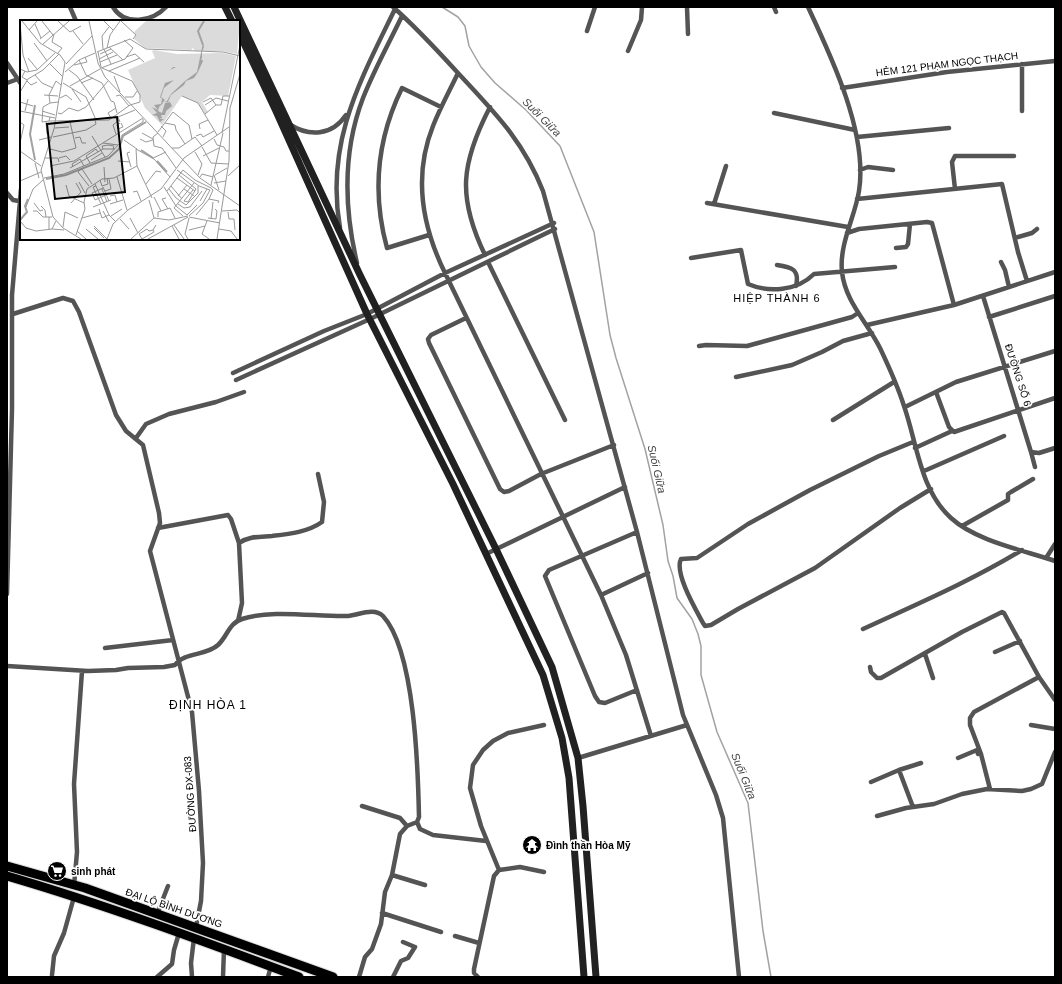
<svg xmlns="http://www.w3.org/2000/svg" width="1062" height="984" viewBox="0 0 1062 984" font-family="Arial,sans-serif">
  <rect width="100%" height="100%" fill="#fff"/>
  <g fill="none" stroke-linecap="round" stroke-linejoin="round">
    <path stroke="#a2a2a2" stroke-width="1.5" d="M 442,7 L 458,17 L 465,26 L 469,46 L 481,67 L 495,83 L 526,110 L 560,146 L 594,232 L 610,335 L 616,358 L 645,449 L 663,525 L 668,561 L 673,576 L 677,598 L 692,619 L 698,634 L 701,646 L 701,675 L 717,732 L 748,803 L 763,931 L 771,977"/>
    <g stroke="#dbdbdb" stroke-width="11">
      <path id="highway" d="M 7,866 L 85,888 L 333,977
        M 7,876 C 106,905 203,941 299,977"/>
    </g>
    <path stroke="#545454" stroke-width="4.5" d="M 70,7 L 76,21
      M 113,7 C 125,27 153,21 166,7
      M 393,7 C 416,27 437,50 458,73 C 494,112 523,140 543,191 L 637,532 L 683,715 L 716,795 L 723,818 L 739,977
      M 687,7 L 688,34
      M 774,7 L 776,12
      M 808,7 C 832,58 868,134 859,191 C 855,217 839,244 842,272 C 845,301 867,322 880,348 C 889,367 898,387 904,406 C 917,443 920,490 951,518 C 976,541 1023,550 1055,561
      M 587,31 L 595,7
      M 628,51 L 641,20 L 642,7
      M 7,63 L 21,84
      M 1022,64 L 1022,111
      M 458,73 C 450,90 440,108 433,126 C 413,176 422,226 445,273 L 601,595 L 626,655 L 651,736
      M 7,83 L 18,79
      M 842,88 L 947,72 L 1055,61
      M 774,113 L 855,130
      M 289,124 C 309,137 332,136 346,115
      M 857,137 L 949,128
      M 860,170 L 868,167 L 893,170
      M 955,189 L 952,162 L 955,156 L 1014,156
      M 7,193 L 13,200 L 19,201
      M 857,199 L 1002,184 L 1018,252 L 1027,281
      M 707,203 L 848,227
      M 714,204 L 726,166
      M 340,228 C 325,143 360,81 395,9
      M 847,233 L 859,229 L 927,222 L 932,223 L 954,305 L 867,325
      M 429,235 L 387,248 C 372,193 377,139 402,88 L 441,107
      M 1015,238 L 1032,233 L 1037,229
      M 896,248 L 906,247 L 908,244 L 910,224
      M 485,255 C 457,197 461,163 490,107
      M 691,258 L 741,250 L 748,284 C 769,293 797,291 814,274 L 895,267
      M 488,262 L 565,420
      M 1001,262 L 1005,270 L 1009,287
      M 357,263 C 344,208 342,153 363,98 C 374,70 389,43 402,16
      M 777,265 C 791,267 800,269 796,286
      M 983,296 L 1031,452 L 1039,453 L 1055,448
      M 954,305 L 1055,272
      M 13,314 L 63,298 L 73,301 L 79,312 L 116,415 L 126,431 L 143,445 L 159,513 L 160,523 L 150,551 L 192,712 L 199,791 L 203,863 L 201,901 L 196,927
      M 989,317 L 1055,296
      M 466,318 L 431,335 L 428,339 L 429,343 L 500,489 L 504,492 L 509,491 L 541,474 L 614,445
      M 699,346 L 706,345 L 747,346 L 852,317 L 858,313
      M 233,373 L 324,331 L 367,314 L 445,273 L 554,223
      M 736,377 L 792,365 L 822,352 L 843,341 L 872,333
      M 236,380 L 370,319 L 555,229
      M 936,392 L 949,427 L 954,432 L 1055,398
      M 905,407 L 956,382 L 1055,351
      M 833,420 L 894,382
      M 136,438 L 146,424 L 169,414 L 216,402 L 244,392
      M 913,442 L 879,456 L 810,490 L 748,524 L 697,558 L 681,559 C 674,573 696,610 703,623 L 705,626 L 711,625 L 738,609 L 815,568 L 900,508 L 931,489
      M 915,448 L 952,431
      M 1031,452 L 1035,467
      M 924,471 L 1004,436
      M 962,526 L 1008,500 L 1008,494 L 1011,492 L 1033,479
      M 158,528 L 228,515 L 231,519 L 239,543
      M 486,554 L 625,487
      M 1046,558 L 1055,544
      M 7,594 L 12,409 L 12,295 L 21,189
      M 601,595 L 648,573
      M 238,621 L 242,603 L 239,543 C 249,536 260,537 272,536 C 289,534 308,532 322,522 L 324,502 L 318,474
      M 863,629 C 917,604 971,581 1022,550
      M 105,648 L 173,640
      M 995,652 L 1020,641
      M 925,654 L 933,678
      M 7,666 L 88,671 L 116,670 L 128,668 L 164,667 L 175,665 C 184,652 206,656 218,645 C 227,637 229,623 242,619 C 271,609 317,617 348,616 C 359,615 374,607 383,616 C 415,651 418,769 419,817 L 417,822 L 407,826 L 400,834 L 392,875 L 385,892 L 381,924 L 372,949 L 365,957 L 359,977
      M 870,667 L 871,672 L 877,678 L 881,678 L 962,632 L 1002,612 L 1004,613 L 1039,677 L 1055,700
      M 637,690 L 605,703 L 599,702 L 595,696 L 545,576 L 549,570 L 637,532
      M 1031,725 L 1055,729
      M 578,758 L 687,725
      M 958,758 L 977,750 L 978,754
      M 871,782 L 899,770
      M 990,789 L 981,754 L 970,725 L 970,718 L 974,712 L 1039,677
      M 362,806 L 400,818 L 407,826
      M 913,807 L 899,770 L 921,763
      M 877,816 L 906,808 L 934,804 L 962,794 L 987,789 L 1022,791 L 1031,789 L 1042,784 L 1055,752
      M 417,822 L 420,829 L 433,835 L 486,841
      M 499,870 L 481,826 L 470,788 L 473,765 L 483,750 L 493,741 L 508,733 L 544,725
      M 392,875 L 425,885
      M 74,886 L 77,852 L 74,784 L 82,671
      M 382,913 L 441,932
      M 157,914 L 168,886
      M 455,936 L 479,943
      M 52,975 L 54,956 L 64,933 L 74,897
      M 157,977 L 172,964 L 174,950 L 179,933
      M 192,977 L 191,963 L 194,938
      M 223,977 L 224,949
      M 268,977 L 271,966
      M 393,977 L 401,961 L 408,958 L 415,947 L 403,942
      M 478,977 L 474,973 L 474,969 L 494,876 L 499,870 L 520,867 L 544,872"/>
    <path stroke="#212121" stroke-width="7" d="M 225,7 L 232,21
      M 234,7 L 360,275 L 496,549 L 552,667 L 578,758 L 583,806 L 596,977
      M 239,33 L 275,109 L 367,314 L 453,484 L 543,675 L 562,738 L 569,778 L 584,977"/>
    <use href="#highway" stroke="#000" stroke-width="9"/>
  </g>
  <defs>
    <g id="temple-disc" transform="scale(1)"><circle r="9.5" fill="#000" stroke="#fff"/><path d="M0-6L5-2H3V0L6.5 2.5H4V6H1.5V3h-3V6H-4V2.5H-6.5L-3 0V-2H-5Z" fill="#fff"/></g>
    <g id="supermarket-disc" transform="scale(1)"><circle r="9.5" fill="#000" stroke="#fff"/><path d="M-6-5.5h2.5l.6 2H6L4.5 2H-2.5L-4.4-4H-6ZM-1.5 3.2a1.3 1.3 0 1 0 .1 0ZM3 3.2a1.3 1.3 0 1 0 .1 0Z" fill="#fff"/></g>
  </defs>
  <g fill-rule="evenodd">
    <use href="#temple-disc" x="532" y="845"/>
    <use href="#supermarket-disc" x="57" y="871"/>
  </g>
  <g text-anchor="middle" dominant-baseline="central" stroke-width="3.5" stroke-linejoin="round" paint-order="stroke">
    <g font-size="10" fill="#000" stroke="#fff">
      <text transform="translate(947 64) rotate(-7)">HẺM 121 PHẠM NGỌC THẠCH</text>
      <text transform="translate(1018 375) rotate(72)">ĐƯỜNG SỐ 6</text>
      <text transform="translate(190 794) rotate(-94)">ĐƯỜNG ĐX-083</text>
      <text transform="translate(174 908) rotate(19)">ĐẠI LỘ BÌNH DƯƠNG</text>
    </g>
    <g font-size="10" font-weight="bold" fill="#000" stroke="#fff" text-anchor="start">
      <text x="546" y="845">Đình thần Hòa Mỹ</text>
      <text x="71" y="871">sinh phát</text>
    </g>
    <g font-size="11" font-style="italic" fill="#434343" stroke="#fff">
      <text transform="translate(542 117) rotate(45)">Suối Giữa</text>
      <text transform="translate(657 469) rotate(77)">Suối Giữa</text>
      <text transform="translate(744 776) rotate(68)">Suối Giữa</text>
    </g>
    <g font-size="11" letter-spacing="1" fill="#000" stroke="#fff">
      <text x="777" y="298">HIỆP THÀNH 6</text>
    </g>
    <g font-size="12" letter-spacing="1" fill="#000" stroke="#fff">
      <text x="208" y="705">ĐỊNH HÒA 1</text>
    </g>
  </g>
  <g transform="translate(20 20)">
    <rect width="220" height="220" fill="#fff"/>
    <path d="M 126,1 L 220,1 L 217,34 L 202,31 L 175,31 L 173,28 L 171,30 L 125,28 L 114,19 L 116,15 L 114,12 ZM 134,30 L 157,34 L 202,33 L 216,36 L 208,76 L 190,75 L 182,82 L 188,92 L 185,94 L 178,83 L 162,76 L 142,105 L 125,88 L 108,50 L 135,38 L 132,31 Z" fill="#dbdbdb"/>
    <path d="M 183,23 L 184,27 L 182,32 L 182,38 L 181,39 L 183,41 L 178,52 L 174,58 L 166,61 L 164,65 L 151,75 L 148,82 L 144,82 L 139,87 L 138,91 L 142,93 L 145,83 L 150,82 L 152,86 L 146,91 L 145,95 L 141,95 L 142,98 L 139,99 L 144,99 L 140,102 L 137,96 L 132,95 L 137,93 L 132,87 L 138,90 L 134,85 L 141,84 L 142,79 L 140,77 L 145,63 L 154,60 L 150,50 L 153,47 L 156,47 L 150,50 L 154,60 L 144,68 L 141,77 L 145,80 L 142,83 L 147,81 L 151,74 L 165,61 L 177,52 Z" fill="#a2a2a2"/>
    <path fill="none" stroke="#a2a2a2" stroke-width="2" d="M 183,25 L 178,11 L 184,1M 15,85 L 10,114 L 15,140M 121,130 L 133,138M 137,141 L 147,152M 26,159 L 46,155 L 89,138 L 99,129 L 103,116 L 126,102M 0,200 L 7,192 L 5,186 L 8,179"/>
    <path fill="none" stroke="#999" stroke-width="1" d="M 2,1 L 20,23 L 40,35 L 45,42 L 34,109 L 21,150 L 33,197 L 43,208 L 61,219M 22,1 L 33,15M 38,1 L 50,12 L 61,6M 69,1 L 78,43 L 85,57 L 180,158 L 220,186M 84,1 L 93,10M 101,1 L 116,15 L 113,19M 0,3 L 3,35 L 9,52M 15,4 L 21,18M 9,10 L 17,1M 53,11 L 63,24M 34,14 L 32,22 L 42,28 L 38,33M 20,19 L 30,11M 14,23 L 27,41M 23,24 L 49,1M 89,27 L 103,40M 87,28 L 90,15 L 100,1M 83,29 L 82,16 L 89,7M 84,29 L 91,44M 77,32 L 110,19 L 126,29 L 203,32 L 220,36M 78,32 L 81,47M 80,34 L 91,29M 106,37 L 115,34 L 124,42M 8,38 L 17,49M 79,39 L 93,32M 59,40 L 66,55 L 82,63 L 91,81 L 94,82 L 97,93M 80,42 L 97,35M 30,44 L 42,56M 46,44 L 72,16M 54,45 L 67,42 L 65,37M 81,48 L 105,39 L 113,28 L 104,20M 0,49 L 7,52 L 17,50 L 35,33M 49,50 L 57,56 L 74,80M 5,51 L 2,57 L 7,60M 89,51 L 120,38M 45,52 L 59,40 L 75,33M 15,55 L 22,63 L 33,68M 94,56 L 100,72M 7,61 L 11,65 L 17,62M 43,63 L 66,77 L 76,100M 61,63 L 73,58M 50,66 L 80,49M 52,69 L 61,82M 0,72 L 8,59 L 23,50 L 39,34M 24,75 L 38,76M 96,76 L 100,75 L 109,86M 162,76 L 178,83 L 197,115M 105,77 L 113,77 L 117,71M 40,78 L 46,75 L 52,80M 0,82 L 13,86M 38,82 L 30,83 L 29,75 L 36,61 L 41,65M 183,82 L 191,78 L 196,85M 30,83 L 23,87 L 22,102 L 29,101 L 30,97M 185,85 L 196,78 L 208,81M 0,91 L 35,98M 5,91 L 8,79M 22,91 L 35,95M 38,93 L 41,94 L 49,88 L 58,91 L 66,87 L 88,61M 185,94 L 196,85 L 201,85 L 203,76 L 209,76M 91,98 L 88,93 L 96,88M 29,101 L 89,100 L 110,85 L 120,82 L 120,75 L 112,61 L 82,48M 0,102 L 4,105 L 0,123M 26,102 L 27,114M 100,102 L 98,97 L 115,90M 100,103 L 97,105 L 98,109 L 103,107 L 101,103M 145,103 L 155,105 L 156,110 L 165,124M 141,106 L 146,111 L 143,117M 35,108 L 49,107M 180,109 L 179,104 L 188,100M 138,112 L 153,92 L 169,105 L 172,119M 122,113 L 133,119M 138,113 L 133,117 L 134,126 L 142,128 L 156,148M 202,113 L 220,25M 96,114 L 93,105 L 99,100M 72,116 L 85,137M 176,116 L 181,114 L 183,117 L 194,111M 33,117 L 66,110 L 76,104 L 75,100M 55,118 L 60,117 L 62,123 L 66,123M 120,119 L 126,122 L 133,120M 194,119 L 197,125 L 204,127 L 206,131 L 209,131M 19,120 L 31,117M 104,120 L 117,129M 83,123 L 98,125M 182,127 L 191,143 L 208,144M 152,128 L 159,128 L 175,117 L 182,126M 30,129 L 42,132 L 56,128 L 50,102M 83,129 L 82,126 L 88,125 L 94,126 L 93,129M 0,131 L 21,146M 110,132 L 107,133 L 111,147M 175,132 L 182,144 L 178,155M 183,136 L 199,128M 25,138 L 38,138 L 39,142M 39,138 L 46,136 L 50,140M 133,138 L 146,132M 71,140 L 82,133M 98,141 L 110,142M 15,143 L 19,158M 70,143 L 66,136 L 76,129 L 78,132M 30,146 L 54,141 L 123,98M 117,146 L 116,129 L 134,139 L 150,157M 53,147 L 52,144 L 60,139 L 64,146M 84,147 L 85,162M 50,148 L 83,129 L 95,129M 157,150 L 179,166 L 190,170M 159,155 L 176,169 L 168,182 L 164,181M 194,155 L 199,170M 195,155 L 207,148M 208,156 L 220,145M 97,157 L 107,190M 180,157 L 182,154 L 193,157M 24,158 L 44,154 L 88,136 L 101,122 L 102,115 L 123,102 L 123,99M 157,158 L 175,171M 80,160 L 82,166 L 88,164 L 87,158M 0,161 L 21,152M 59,162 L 65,173M 194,163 L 206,161M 75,164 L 89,195 L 96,202M 126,164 L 136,151 L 141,152M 46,165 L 49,176 L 64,183M 191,165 L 203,113M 69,166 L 58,152 L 60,150 L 62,149 L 72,164M 76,166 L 73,167 L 81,184M 151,166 L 162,179M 83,167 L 89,181M 144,167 L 156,186 L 167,195M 83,168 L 72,173 L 75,180 L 86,175M 82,169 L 87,182M 149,169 L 156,178 L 166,185 L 178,173 L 178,166M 164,169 L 174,176M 85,171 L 91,169 L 89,159M 147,171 L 163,150 L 175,160 L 191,168M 113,172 L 117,171 L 121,181M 90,176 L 95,175 L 97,182M 158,176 L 167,165M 134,177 L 141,191M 146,178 L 142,179 L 148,189M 189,179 L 199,181 L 198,183M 129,180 L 134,198M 164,181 L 173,170M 180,181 L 187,169M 14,183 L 20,191 L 23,190M 51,183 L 61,172 L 56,163M 90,184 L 103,180M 158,184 L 164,188 L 170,187 L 182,171M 21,186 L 25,190 L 26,197M 6,187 L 13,169 L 23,160M 73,187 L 91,180M 79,189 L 82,198 L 89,195M 13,191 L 17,191 L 23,197 L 32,197M 83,191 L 89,202M 202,191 L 217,190 L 220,193M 208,192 L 209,199 L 214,199 L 215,210M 167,195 L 177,185M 176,195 L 189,179 L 193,170 L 191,168M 91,196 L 102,189M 163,196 L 154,188 L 174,163M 169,196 L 183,183 L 190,170M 138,197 L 138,192 L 150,188 L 155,198M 169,197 L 200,203M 62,198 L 80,193M 110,198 L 118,213M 188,198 L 196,199 L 197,191 L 195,189M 100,199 L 109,209M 191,199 L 193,182M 0,201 L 6,208 L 16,211 L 32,209 L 36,201M 187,201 L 182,214 L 189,219M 154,205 L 164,219M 74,206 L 87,219M 152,206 L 159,219M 43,207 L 45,192 L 58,198M 74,208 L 84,218M 32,209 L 44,210M 66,209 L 78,219M 199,209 L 211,211 L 217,219M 29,210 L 29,197M 169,210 L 185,206M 57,211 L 66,219M 56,215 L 65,189 L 64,182 L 67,169 L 82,159 L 94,158 L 117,146 L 132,178M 87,219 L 93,204 L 108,190 L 141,169 L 164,138 L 209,107M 111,219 L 134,198 L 149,200 L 168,196M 122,219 L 119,214 L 127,209 L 129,211 L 133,210 L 136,205M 122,219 L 134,212 L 133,210M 128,219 L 168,197M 168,219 L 165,214 L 169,198M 197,219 L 209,141 L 210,88 L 220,54"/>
    <path fill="#000" fill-opacity="0.15" stroke="#000" stroke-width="2" d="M 97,97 L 105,172 L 35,179 L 27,104 Z"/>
    <rect width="220" height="220" fill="none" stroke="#000" stroke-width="2"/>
  </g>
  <rect width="1062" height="984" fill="none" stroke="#000000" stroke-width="16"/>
</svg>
